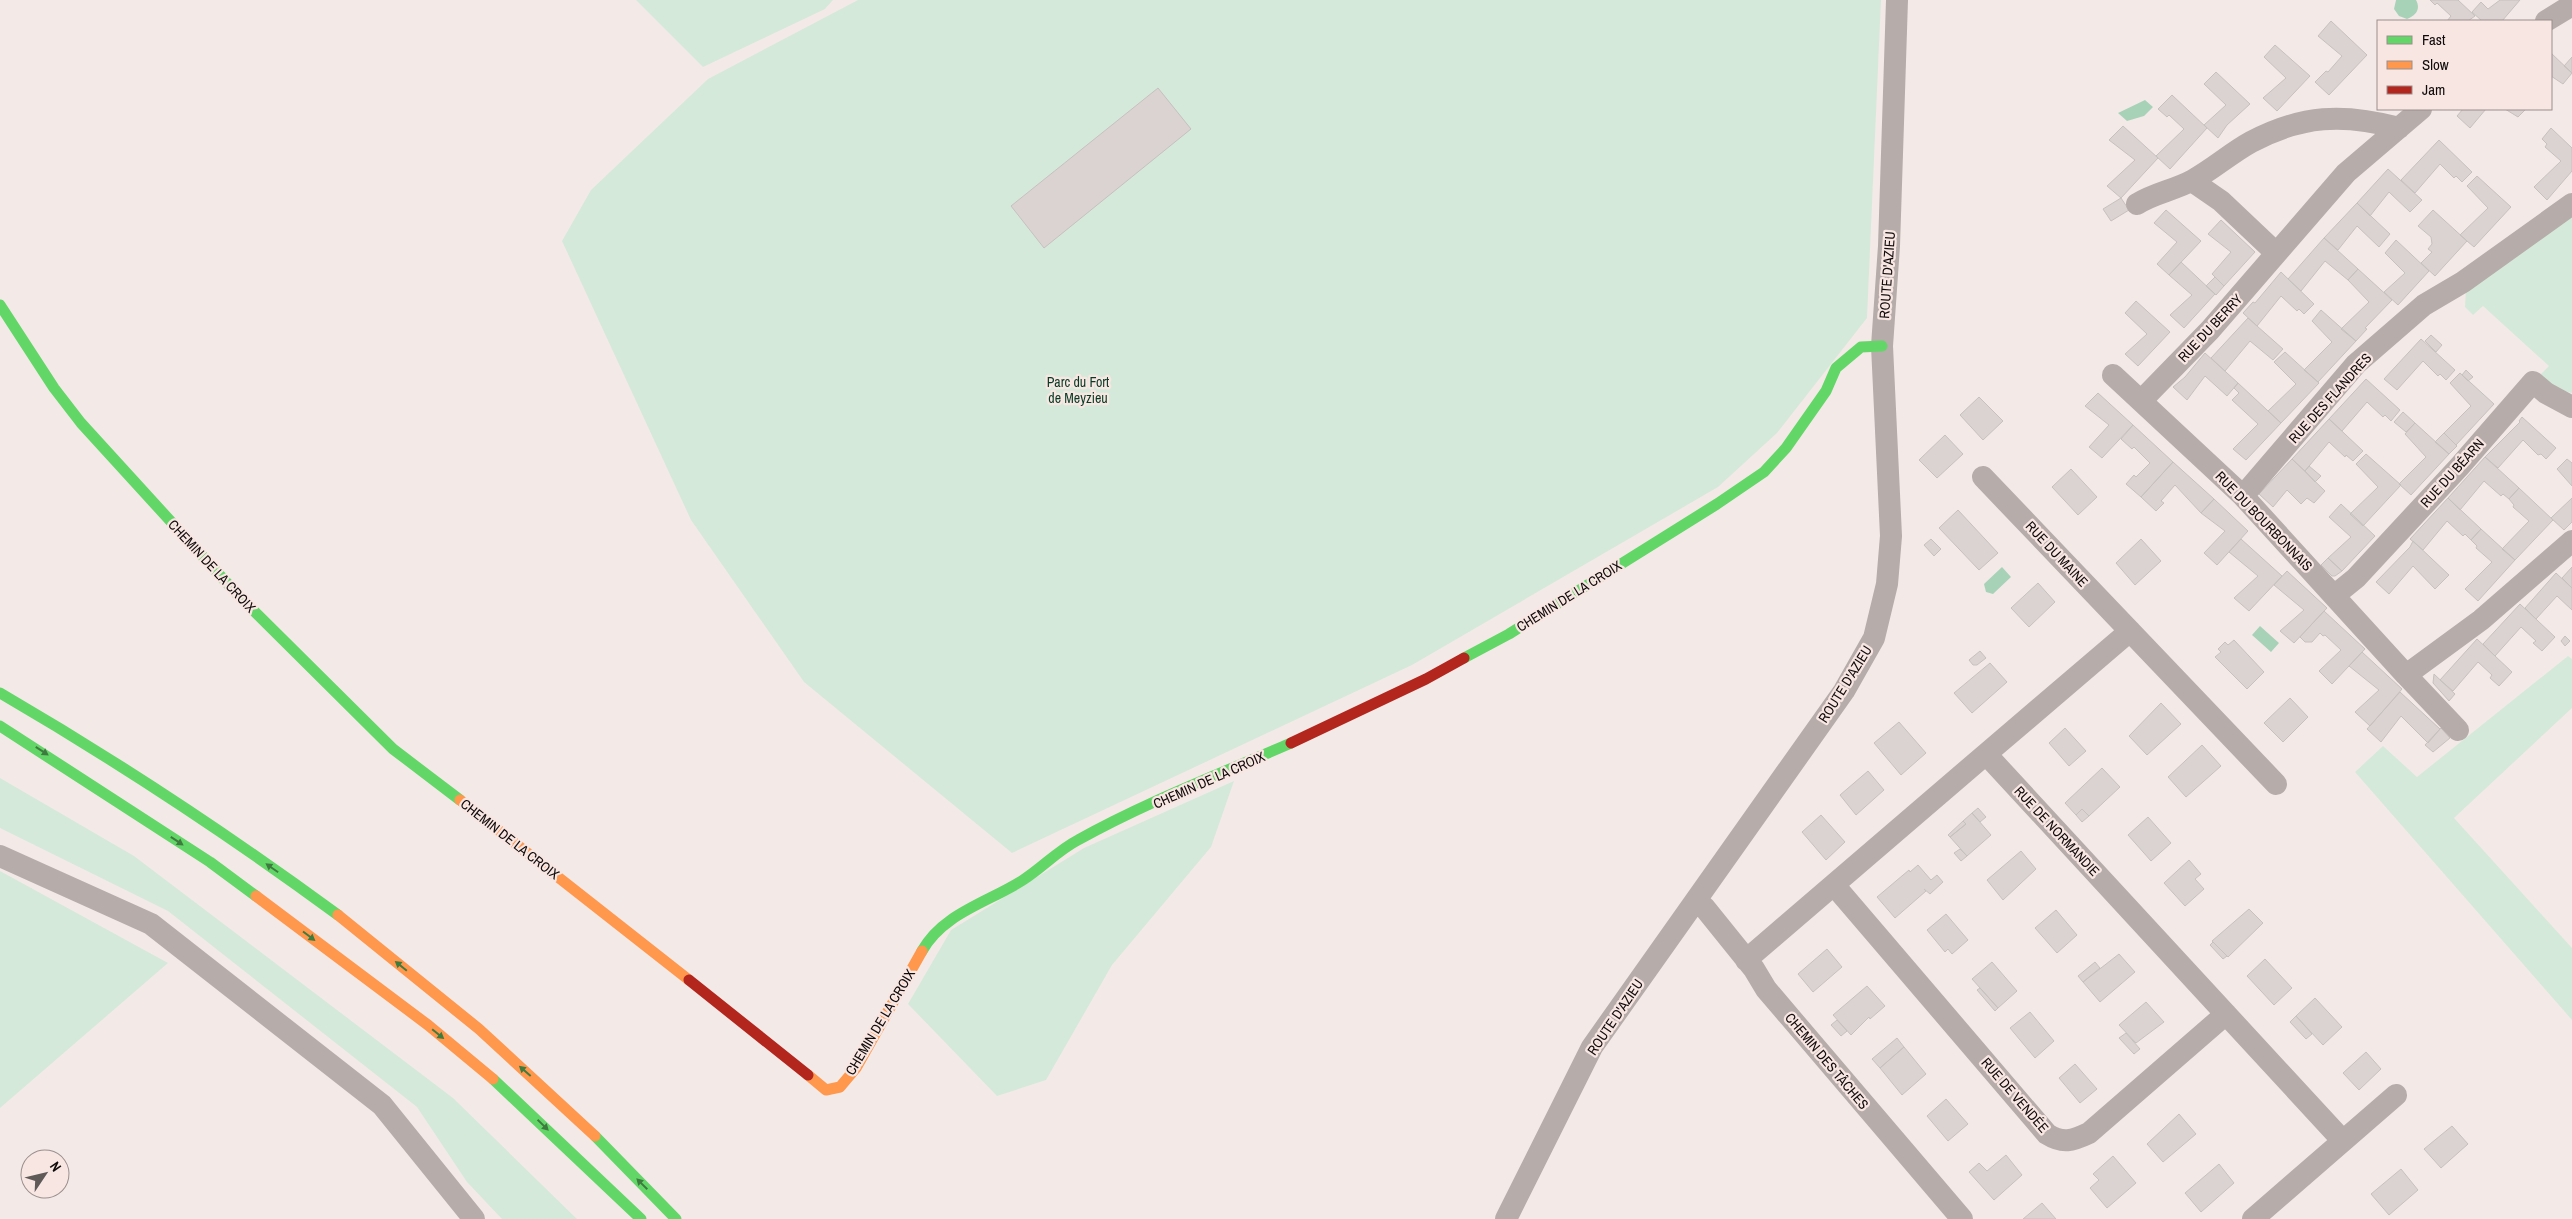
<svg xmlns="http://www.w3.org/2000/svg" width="2572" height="1219" viewBox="0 0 2572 1219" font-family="'Archivo Narrow',sans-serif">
  <rect width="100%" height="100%" fill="#f3eae8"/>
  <path fill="#d5e9da" d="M 636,0 L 833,0 L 825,9 L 703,67 Z
    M 858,0 L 1881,0 L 1867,318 L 1777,433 L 1718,487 L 1412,665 L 1012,853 L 804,682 L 691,520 L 562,241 L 591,190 L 708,79 Z
    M 2572,204 L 2572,393 L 2549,387 L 2539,376 L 2549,366 L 2483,306 L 2473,315 L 2465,307 L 2466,288 Z
    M 2568,656 L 2572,659 L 2572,708 L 2454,818 L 2572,948 L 2572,1020 L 2355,772 L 2383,746 L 2417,777 Z
    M 0,778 L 134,856 L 453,1098 L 577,1219 L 502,1219 L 467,1182 L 417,1107 L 168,911 L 0,828 Z
    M 1234,781 L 1211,847 L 1112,965 L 1046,1080 L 997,1096 L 908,1004 L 951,930 L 1084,848 Z
    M 0,871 L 168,963 L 0,1108 Z"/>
  <path fill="#a8d2b8" d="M 2396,0 L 2416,0 C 2421,9 2416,16 2407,19 L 2399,16 L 2394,9 Z
    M 2145,100 L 2153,107 L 2144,116 L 2127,121 L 2118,113 Z
    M 2002,567 L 2011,577 L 1993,594 L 1986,592 L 1984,584 Z
    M 2260,626 L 2279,643 L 2271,652 L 2252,635 Z"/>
  <path fill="#dad3d2" stroke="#c6c0be" d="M 2430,0 L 2458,0 L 2475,16 L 2468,21 L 2447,21 L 2451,16 L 2437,3 L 2435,5 Z
    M 2500,0 L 2520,0 L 2502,21 L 2482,21 L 2472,12 L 2481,2 L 2488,9 Z
    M 2331,21 L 2367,55 L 2329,95 L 2315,82 L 2326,71 L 2328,72 L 2342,56 L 2318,36 Z
    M 2275,45 L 2310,76 L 2277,111 L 2263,98 L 2286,78 L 2264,57 Z
    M 2551,53 L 2572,73 L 2563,84 L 2551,76 Z
    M 2572,57 L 2572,73 L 2564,66 Z
    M 2216,72 L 2250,104 L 2227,125 L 2218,138 L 2204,125 L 2226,105 L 2204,84 Z
    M 1158,88 L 1191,129 L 1044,248 L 1011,206 Z
    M 2172,95 L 2207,128 L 2170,169 L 2156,156 L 2184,129 L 2169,115 L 2167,117 L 2158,109 Z
    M 2463,109 L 2486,109 L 2470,128 L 2457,116 Z
    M 2505,109 L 2526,109 L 2518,117 Z
    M 2123,126 L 2158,158 L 2121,198 L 2107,186 L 2135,160 L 2109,140 Z
    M 2551,128 L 2572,148 L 2572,171 L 2547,200 L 2534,187 L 2561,161 L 2545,147 L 2547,144 L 2542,139 Z
    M 2439,140 L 2472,172 L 2462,182 L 2456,176 L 2454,178 L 2440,164 L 2415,193 L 2401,180 Z
    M 2388,169 L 2422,200 L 2410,212 L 2389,192 L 2370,216 L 2357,203 Z
    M 2477,176 L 2511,207 L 2474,247 L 2460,235 L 2488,208 L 2467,186 Z
    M 2121,198 L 2129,210 L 2111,221 L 2103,209 Z
    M 2357,203 L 2390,234 L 2379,247 L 2357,226 L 2338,250 L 2324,238 Z
    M 2166,210 L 2201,241 L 2169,275 L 2157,264 L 2177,242 L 2154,223 Z
    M 2433,210 L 2467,241 L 2435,276 L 2421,263 L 2432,252 L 2428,249 L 2432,244 L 2431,237 L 2418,226 Z
    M 2221,220 L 2255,252 L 2224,286 L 2212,274 L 2231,252 L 2208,234 Z
    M 2324,238 L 2358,269 L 2348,280 L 2325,261 L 2301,291 L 2288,279 Z
    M 2396,240 L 2429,271 L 2398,305 L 2384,292 L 2405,273 L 2385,253 Z
    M 2181,262 L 2215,294 L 2184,328 L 2170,315 L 2192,295 L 2169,275 Z
    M 2358,269 L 2392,300 L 2365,328 L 2367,329 L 2356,341 L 2341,329 L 2369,302 L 2348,280 Z
    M 2281,272 L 2314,304 L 2304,314 L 2299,309 L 2297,311 L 2281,296 L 2257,326 L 2243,313 L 2253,302 L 2255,303 Z
    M 2215,277 L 2224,286 L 2216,295 L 2206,286 Z
    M 2136,301 L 2170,332 L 2138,366 L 2125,354 L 2147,334 L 2125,313 Z
    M 2321,310 L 2356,341 L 2318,382 L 2304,370 L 2332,342 L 2312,321 Z
    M 2248,318 L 2283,349 L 2273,360 L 2250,341 L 2225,371 L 2211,358 Z
    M 2431,335 L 2442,345 L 2436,352 L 2425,341 Z
    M 2421,339 L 2455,370 L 2446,380 L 2440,374 L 2438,376 L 2423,361 L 2397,390 L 2384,379 Z
    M 2285,352 L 2319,383 L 2281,423 L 2268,411 L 2296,384 L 2274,362 Z
    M 2205,353 L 2238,383 L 2227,396 L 2205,376 L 2187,400 L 2173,387 L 2185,377 Z
    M 2466,370 L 2473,377 L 2468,381 L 2462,375 Z
    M 2460,373 L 2494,404 L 2456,445 L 2444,433 L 2471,406 L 2450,383 Z
    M 2366,379 L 2400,410 L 2391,421 L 2385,415 L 2383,417 L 2367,402 L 2342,431 L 2329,419 Z
    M 2238,383 L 2281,423 L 2246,460 L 2233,449 L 2258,424 L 2232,400 L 2239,393 L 2234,388 Z
    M 2098,393 L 2133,425 L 2102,458 L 2089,447 L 2109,425 L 2085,406 Z
    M 1979,397 L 2003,421 L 1983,440 L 1960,415 Z
    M 2403,412 L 2415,423 L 2406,432 L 2394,422 Z
    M 2522,417 L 2556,448 L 2546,459 L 2541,454 L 2538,455 L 2523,440 L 2498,468 L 2485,457 L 2520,422 L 2519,421 Z
    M 2329,419 L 2363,451 L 2353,461 L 2346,455 L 2345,457 L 2329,442 L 2305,471 L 2292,459 Z
    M 2415,423 L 2449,454 L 2411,495 L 2399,484 L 2426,457 L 2405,434 Z
    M 2133,425 L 2173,462 L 2141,497 L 2126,484 L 2134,475 L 2136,477 L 2150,463 L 2134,447 L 2132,449 L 2121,439 Z
    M 2444,433 L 2457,446 L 2449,454 L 2435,442 Z
    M 1945,435 L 1963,454 L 1937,478 L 1919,460 Z
    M 2366,454 L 2401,485 L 2363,526 L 2350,514 L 2378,487 L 2356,464 Z
    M 2485,457 L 2519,488 L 2509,499 L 2503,494 L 2501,496 L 2484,481 L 2460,510 L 2448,498 Z
    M 2292,459 L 2325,491 L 2314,503 L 2307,498 L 2301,504 L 2287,490 L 2273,507 L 2259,494 Z
    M 2567,459 L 2572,463 L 2572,486 L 2557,469 Z
    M 2173,462 L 2214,499 L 2201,513 L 2175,485 L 2161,501 L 2164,503 L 2156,511 L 2141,497 Z
    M 2309,466 L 2321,476 L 2315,482 L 2305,471 Z
    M 2071,469 L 2097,497 L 2078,515 L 2052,487 Z
    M 2519,488 L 2553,520 L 2515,560 L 2502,549 L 2529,521 L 2513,507 L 2514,505 L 2509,499 Z
    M 2448,498 L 2481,529 L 2471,540 L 2465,534 L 2463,536 L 2447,521 L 2423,550 L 2410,539 Z
    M 2572,498 L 2572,522 L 2564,530 L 2551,518 Z
    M 2214,499 L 2248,531 L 2217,565 L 2204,553 L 2225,531 L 2201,513 Z
    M 2341,504 L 2375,536 L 2342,571 L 2328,558 L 2351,537 L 2329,517 Z
    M 1958,510 L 1998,553 L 1979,570 L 1939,528 Z
    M 2481,529 L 2515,560 L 2478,601 L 2465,589 L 2492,562 L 2476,548 L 2477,546 L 2471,540 Z
    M 1931,539 L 1941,549 L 1934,556 L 1924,545 Z
    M 2141,539 L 2161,561 L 2135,585 L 2116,563 Z
    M 2241,539 L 2282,576 L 2249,611 L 2234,598 L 2258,576 L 2229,552 Z
    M 2413,541 L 2449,575 L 2435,589 L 2413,566 L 2389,594 L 2376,582 L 2410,547 Z
    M 2328,558 L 2342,571 L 2335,576 L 2332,576 L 2321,565 Z
    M 2572,567 L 2572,588 L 2562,578 Z
    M 2287,571 L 2327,608 L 2294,643 L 2280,631 L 2304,610 L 2274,585 Z
    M 2556,573 L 2572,588 L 2572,610 L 2557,596 L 2536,619 L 2525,608 Z
    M 2038,583 L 2055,602 L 2029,627 L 2011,608 Z
    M 2520,604 L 2555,637 L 2542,651 L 2533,643 L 2536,641 L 2521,627 L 2495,656 L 2483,644 Z
    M 2324,611 L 2365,649 L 2332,684 L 2319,671 L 2341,650 L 2325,635 L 2323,636 L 2320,633 L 2312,642 L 2305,642 L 2300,637 Z
    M 2565,636 L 2570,641 L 2565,646 L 2561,641 Z
    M 2477,639 L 2512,672 L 2499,686 L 2490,678 L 2492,675 L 2478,662 L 2453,691 L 2440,680 Z
    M 2234,640 L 2264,672 L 2247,689 L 2215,657 L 2221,652 L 2218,649 L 2225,642 L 2228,645 Z
    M 1980,651 L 1986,658 L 1977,665 L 1973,665 L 1969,660 Z
    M 2362,652 L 2402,689 L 2370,726 L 2355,712 L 2379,690 L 2349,666 Z
    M 1990,663 L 2007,682 L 1972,713 L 1954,693 Z
    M 2434,674 L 2455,694 L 2449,701 L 2433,683 Z
    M 2400,692 L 2440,729 L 2428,743 L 2401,716 L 2381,742 L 2367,729 Z
    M 2290,698 L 2308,717 L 2283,742 L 2264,723 Z
    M 2161,703 L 2181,724 L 2147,755 L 2129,736 Z
    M 1899,722 L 1926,753 L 1901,775 L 1874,743 Z
    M 2065,728 L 2086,751 L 2069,766 L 2049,743 Z
    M 2441,728 L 2450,738 L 2433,752 L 2425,745 Z
    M 2202,745 L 2221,766 L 2186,797 L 2168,777 Z
    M 2102,768 L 2120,787 L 2089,816 L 2082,809 L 2076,815 L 2065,803 Z
    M 1868,771 L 1884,790 L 1856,815 L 1840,795 Z
    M 1978,808 L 1986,817 L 1980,822 L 1972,813 Z
    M 2082,809 L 2089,816 L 2082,822 L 2076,815 Z
    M 1972,813 L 1991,835 L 1967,856 L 1950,837 L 1966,824 L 1963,821 Z
    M 1821,815 L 1845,842 L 1826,860 L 1802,832 Z
    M 2148,817 L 2171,843 L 2151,861 L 2128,835 Z
    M 1963,821 L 1966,824 L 1950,837 L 1948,835 Z
    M 1960,849 L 1967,856 L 1961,861 L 1954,853 Z
    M 2021,851 L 2036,869 L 2003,900 L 1987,880 Z
    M 2189,860 L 2201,874 L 2195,879 L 2204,889 L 2185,906 L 2164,883 Z
    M 1918,865 L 1931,880 L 1937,875 L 1943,882 L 1930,894 L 1924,889 L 1926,891 L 1895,918 L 1877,897 L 1909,870 L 1910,872 Z
    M 2249,909 L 2263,923 L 2228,957 L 2212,941 Z
    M 2056,910 L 2077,935 L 2057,953 L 2035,928 Z
    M 1946,914 L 1968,940 L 1952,954 L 1948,949 L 1945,952 L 1927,930 Z
    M 2213,942 L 2227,956 L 2223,959 L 2210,945 Z
    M 1827,949 L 1842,967 L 1813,992 L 1798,974 Z
    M 2119,954 L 2135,972 L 2100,1002 L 2083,982 Z
    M 2265,959 L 2292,988 L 2274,1005 L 2247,976 Z
    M 1992,962 L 2017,991 L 1998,1008 L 1972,979 Z
    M 2095,962 L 2100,968 L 2083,982 L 2078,976 Z
    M 1867,986 L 1885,1006 L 1870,1019 L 1869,1017 L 1851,1035 L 1833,1015 Z
    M 1980,988 L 1998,1008 L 1995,1011 L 1977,990 Z
    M 2315,998 L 2342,1027 L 2323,1045 L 2296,1016 Z
    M 2146,1002 L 2164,1022 L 2136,1043 L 2119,1025 Z
    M 2030,1012 L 2054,1041 L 2035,1058 L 2010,1028 Z
    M 2296,1016 L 2312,1034 L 2306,1039 L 2290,1022 Z
    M 1837,1020 L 1847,1031 L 1841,1036 L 1831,1025 Z
    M 2126,1033 L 2140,1049 L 2134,1054 L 2119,1038 Z
    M 1897,1038 L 1904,1047 L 1880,1068 L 1872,1059 Z
    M 1904,1047 L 1926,1074 L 1902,1095 L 1880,1068 Z
    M 2366,1052 L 2381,1069 L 2359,1090 L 2343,1073 Z
    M 2075,1064 L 2097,1089 L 2080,1103 L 2059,1078 Z
    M 1946,1099 L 1968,1124 L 1948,1141 L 1927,1116 Z
    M 2179,1114 L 2196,1134 L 2163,1162 L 2147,1144 Z
    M 2452,1126 L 2468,1144 L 2441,1168 L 2424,1149 Z
    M 2006,1155 L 2022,1175 L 1994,1200 L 1969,1172 L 1979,1163 L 1987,1171 Z
    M 2113,1156 L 2136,1183 L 2107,1208 L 2090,1188 L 2099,1180 L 2093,1174 Z
    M 2219,1164 L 2234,1183 L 2201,1212 L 2185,1193 Z
    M 2401,1169 L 2418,1190 L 2389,1215 L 2371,1194 Z
    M 2042,1203 L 2056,1219 L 2023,1219 Z"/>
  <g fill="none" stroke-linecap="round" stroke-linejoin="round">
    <path stroke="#b6acaa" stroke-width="22" d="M 2546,21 L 2572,5
      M 2192,181 L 2221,201 L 2276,253
      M 2137,204 C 2154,193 2175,190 2193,180 C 2213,169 2231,153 2251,142 C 2302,115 2343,113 2399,128
      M 2113,375 L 2243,496 L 2406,675 L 2481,620 L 2572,541
      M 2141,401 L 2210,330 L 2346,173 L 2421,109
      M 1983,477 L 2276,784
      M 2243,496 L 2356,364 L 2424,305 L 2463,282 L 2572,204
      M 2335,595 L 2356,578 L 2459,467 L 2533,382 L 2546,393 L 2572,407
      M 2406,675 L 2458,730
      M 1986,754 L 2130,631
      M 0,856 L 151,924 L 382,1105 L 474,1219
      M 1834,885 L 2047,1134 C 2063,1144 2072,1141 2089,1133 L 2226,1014
      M 1696,901 L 1704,907 L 1754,969 L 1766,989 L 1962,1219
      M 1746,960 L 1986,754 L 2343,1141
      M 1506,1219 L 1592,1047 L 1844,691 L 1874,638 L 1887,584 L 1891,536 L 1882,346 L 1889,246 L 1897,0
      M 2253,1219 L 2396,1095"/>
    <path stroke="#63d668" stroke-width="11" d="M 0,305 L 54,388 L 81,423 L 237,594 L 393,749 L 460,800
      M 1464,658 L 1509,634 L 1717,504 L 1764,472 L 1786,448 L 1826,391 L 1836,368 L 1861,347 L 1882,346
      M 0,693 C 117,761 229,835 338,915
      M 0,726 L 210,862 L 256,896
      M 922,951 C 943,913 989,902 1023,880 C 1042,868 1057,851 1078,840 C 1146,802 1220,774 1291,743
      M 493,1079 L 641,1219
      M 595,1136 L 676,1219"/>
    <path stroke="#ff974d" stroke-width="11" d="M 460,800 L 689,980
      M 256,896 L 428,1025 L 493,1079
      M 338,915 L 479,1029 L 595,1136
      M 808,1075 L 826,1090 L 840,1087 L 856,1068 L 922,951"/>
    <path stroke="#b3261e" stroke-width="11" d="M 1291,743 L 1426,679 L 1464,658
      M 689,980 L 808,1075"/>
  </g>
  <defs><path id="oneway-solid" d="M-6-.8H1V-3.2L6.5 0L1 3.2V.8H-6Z" transform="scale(1.25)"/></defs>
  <g fill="#3e7b3e">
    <use href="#oneway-solid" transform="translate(42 751) rotate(33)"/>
    <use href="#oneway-solid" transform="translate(177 841) rotate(34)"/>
    <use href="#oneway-solid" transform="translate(272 868) rotate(-145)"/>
    <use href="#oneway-solid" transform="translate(309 936) rotate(37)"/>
    <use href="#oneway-solid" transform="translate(401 966) rotate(-141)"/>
    <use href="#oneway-solid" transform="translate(438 1034) rotate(39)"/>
    <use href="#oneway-solid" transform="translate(525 1071) rotate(-139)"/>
    <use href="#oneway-solid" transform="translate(543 1125) rotate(44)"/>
    <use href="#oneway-solid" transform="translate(642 1184) rotate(-135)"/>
  </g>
  <g text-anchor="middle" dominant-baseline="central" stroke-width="4.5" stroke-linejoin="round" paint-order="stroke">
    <g font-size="14" fill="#100b0a" stroke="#f8e6e3">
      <text transform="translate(1887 275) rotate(-86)">ROUTE D'AZIEU</text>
      <text transform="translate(2210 328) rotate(-47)">RUE DU BERRY</text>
      <text transform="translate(2330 398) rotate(-48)">RUE DES FLANDRES</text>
      <text transform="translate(2452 473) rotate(-48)">RUE DU BÉARN</text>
      <text transform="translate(2264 521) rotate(46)">RUE DU BOURBONNAIS</text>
      <text transform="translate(2057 554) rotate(47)">RUE DU MAINE</text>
      <text transform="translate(212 566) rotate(47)">CHEMIN DE LA CROIX</text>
      <text transform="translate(1569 596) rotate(-32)">CHEMIN DE LA CROIX</text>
      <text transform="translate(1845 684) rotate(-58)">ROUTE D'AZIEU</text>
      <text transform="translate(1209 780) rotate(-24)">CHEMIN DE LA CROIX</text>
      <text transform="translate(2057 831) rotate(47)">RUE DE NORMANDIE</text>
      <text transform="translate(510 839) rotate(38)">CHEMIN DE LA CROIX</text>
      <text transform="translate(1615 1017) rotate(-56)">ROUTE D'AZIEU</text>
      <text transform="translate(880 1022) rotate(-59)">CHEMIN DE LA CROIX</text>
      <text transform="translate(1827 1061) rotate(50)">CHEMIN DES TÂCHES</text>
      <text transform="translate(2015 1095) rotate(49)">RUE DE VENDÉE</text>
    </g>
    <g font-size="14" fill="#053b24" stroke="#f8e6e3">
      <text x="1078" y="382">Parc du Fort<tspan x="1078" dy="16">de Meyzieu</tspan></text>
    </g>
  </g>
  <rect x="2377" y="20" width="175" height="90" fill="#f8e6e3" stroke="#9b8e8c"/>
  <rect x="2387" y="36" width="25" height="8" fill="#63d668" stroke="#9b8e8c"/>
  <text x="2422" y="45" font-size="15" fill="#100b0a">Fast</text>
  <rect x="2387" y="61" width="25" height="8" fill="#ff974d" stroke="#9b8e8c"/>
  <text x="2422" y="70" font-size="15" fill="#100b0a">Slow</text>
  <rect x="2387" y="86" width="25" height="8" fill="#b3261e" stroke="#9b8e8c"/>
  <text x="2422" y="95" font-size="15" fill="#100b0a">Jam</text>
  <g transform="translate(45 1174) rotate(55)"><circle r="24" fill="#f8e6e3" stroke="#9b8e8c"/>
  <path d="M0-4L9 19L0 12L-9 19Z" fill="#5f5958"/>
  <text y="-8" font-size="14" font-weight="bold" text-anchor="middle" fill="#100b0a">N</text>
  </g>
</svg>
